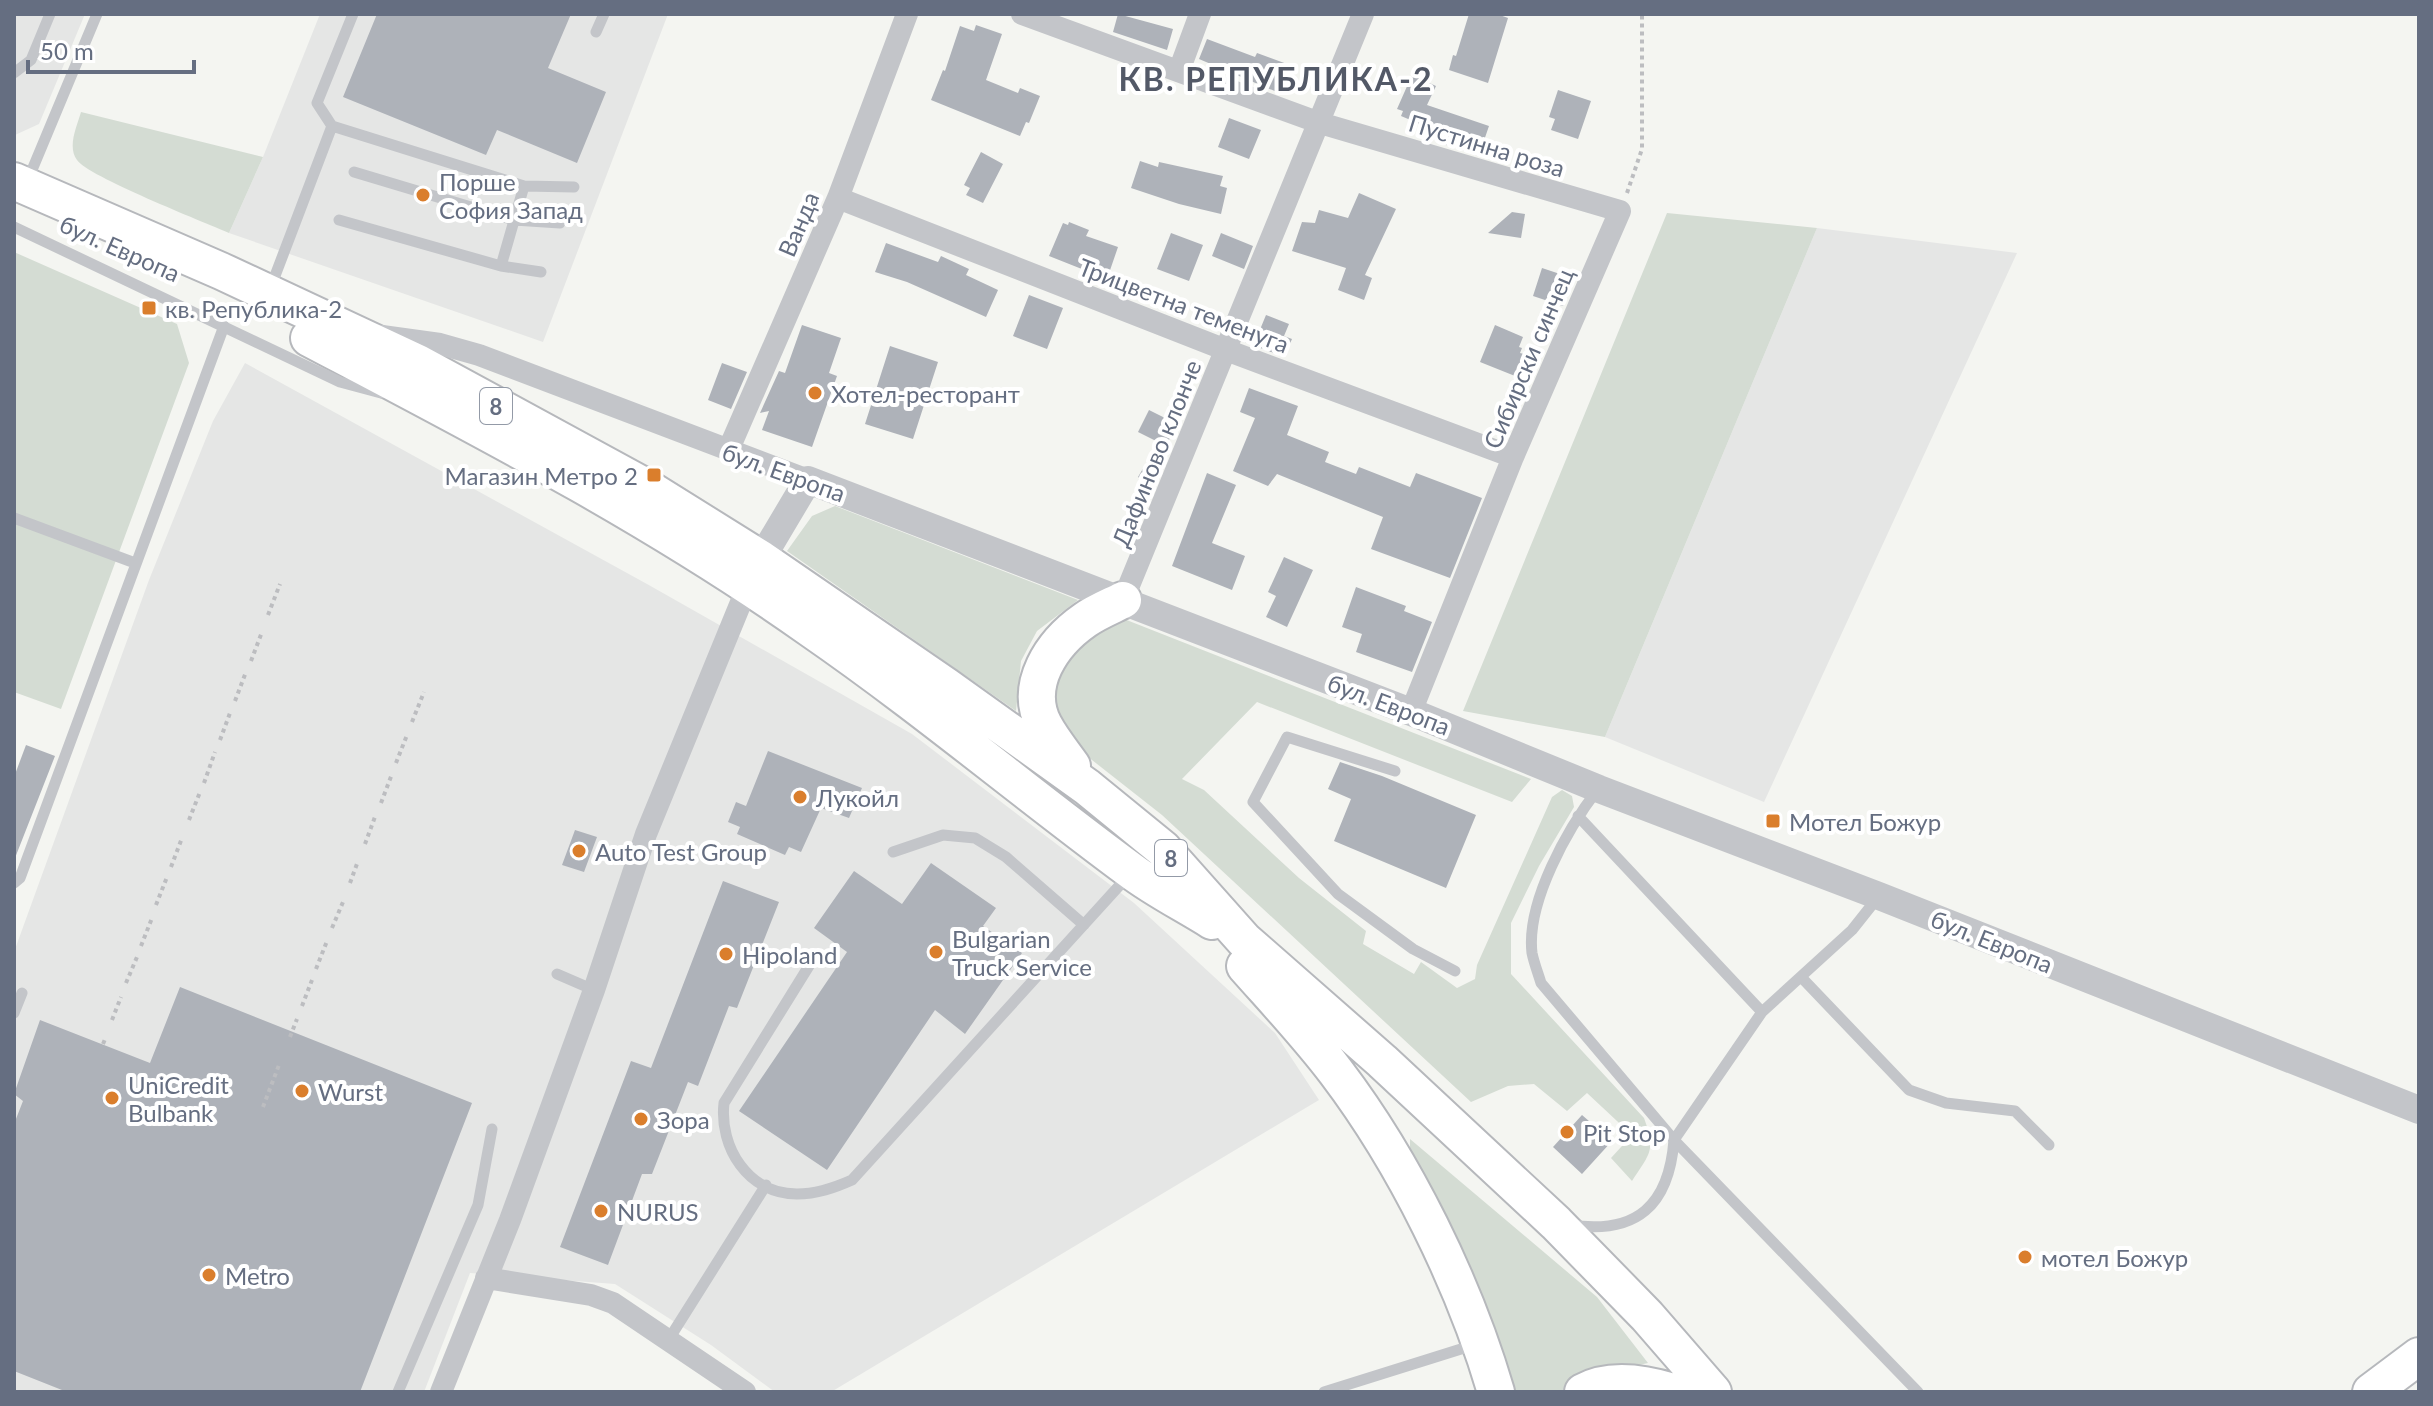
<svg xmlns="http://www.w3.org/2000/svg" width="2433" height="1406" viewBox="0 0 2433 1406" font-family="Lato,sans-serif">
  <rect width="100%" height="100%" fill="#f4f5f1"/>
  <path fill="#e5e6e5" d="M 14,14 L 85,14 L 39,124 L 15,135 Z
    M 320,14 L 668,14 L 543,342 L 229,233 L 263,157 Z
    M 1817,228 L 2017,253 L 1764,802 L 1605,737 Z
    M 245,363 L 647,584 L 912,734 L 1134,903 L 1275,1033 L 1319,1100 L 831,1392 L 775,1392 L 711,1345 L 615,1284 L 470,1273 L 424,1392 L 14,1392 L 14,952 L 149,580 L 213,421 Z"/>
  <path fill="#d4dcd3" d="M 81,112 L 263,157 L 229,233 C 204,222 87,176 77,160 C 67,147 77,126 81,112 Z
    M 1667,213 L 1817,228 L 1605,737 L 1463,711 Z
    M 14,252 L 177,324 L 189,363 L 61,709 L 14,692 Z
    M 835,506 L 1078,600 L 1037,631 L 1021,661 L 1016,711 L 787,551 L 812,516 Z
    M 1124,619 L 1531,779 L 1512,802 L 1257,702 L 1182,779 L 1204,790 L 1299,878 L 1366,931 L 1363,944 L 1414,974 L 1421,962 L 1457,988 L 1475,979 L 1477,965 L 1552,797 L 1562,790 L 1572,796 L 1574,807 L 1539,866 L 1511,923 L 1511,974 L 1644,1118 C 1656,1151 1650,1153 1632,1181 L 1611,1158 L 1632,1135 L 1587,1093 L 1567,1111 L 1534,1084 L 1508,1086 L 1471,1102 L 1162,815 L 1064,738 L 1051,703 L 1059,664 L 1082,637 Z
    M 1410,1139 L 1597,1297 L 1648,1363 L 1602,1373 L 1558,1392 L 1514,1392 L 1488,1317 L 1410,1160 Z"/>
  <path fill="#aeb2b9" d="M 377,14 L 571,14 L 548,68 L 606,92 L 577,163 L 497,130 L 486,155 L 343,97 Z
    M 1118,14 L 1173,29 L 1167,50 L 1113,32 Z
    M 1469,14 L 1497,14 L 1508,18 L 1488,83 L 1449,70 L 1453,55 L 1456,56 Z
    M 976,25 L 1002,34 L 986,80 L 1018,93 L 1020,88 L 1040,96 L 1029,123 L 1026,122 L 1020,136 L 931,100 L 943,70 L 945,71 L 960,26 L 974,31 Z
    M 1207,39 L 1255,57 L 1257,53 L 1287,64 L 1277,92 L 1199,59 Z
    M 1412,75 L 1436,86 L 1427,105 L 1489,126 L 1479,155 L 1443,144 L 1446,135 L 1401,116 L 1403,111 L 1397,109 Z
    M 1558,90 L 1591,101 L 1578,139 L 1551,130 L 1555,119 L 1549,117 Z
    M 1229,118 L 1261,130 L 1249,159 L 1218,147 Z
    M 981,152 L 1003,164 L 983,203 L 966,195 L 970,188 L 964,185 Z
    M 1140,161 L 1158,167 L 1159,162 L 1223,176 L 1220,186 L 1227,188 L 1221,214 L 1179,204 L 1131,188 Z
    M 1359,193 L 1396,209 L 1365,275 L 1372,278 L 1364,300 L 1338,290 L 1346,268 L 1292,251 L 1302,222 L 1315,223 L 1319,210 L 1348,218 Z
    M 1512,212 L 1525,214 L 1521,238 L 1488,233 Z
    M 1069,222 L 1089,230 L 1086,236 L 1118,247 L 1107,279 L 1049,256 L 1063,223 L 1068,225 Z
    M 1171,233 L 1203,245 L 1189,281 L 1157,269 Z
    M 1221,233 L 1253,246 L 1244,269 L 1212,256 Z
    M 886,243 L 938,262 L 941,256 L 969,269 L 966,275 L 998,290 L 986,317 L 907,282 L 875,272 Z
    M 1542,268 L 1575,279 L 1563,306 L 1533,296 Z
    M 1029,295 L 1063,308 L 1047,349 L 1013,336 Z
    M 1266,315 L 1289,324 L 1284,336 L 1292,339 L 1284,357 L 1245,342 L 1251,328 L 1259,332 Z
    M 802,325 L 841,338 L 829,373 L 837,376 L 812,447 L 762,430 L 769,411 L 760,413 L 779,371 L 785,373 Z
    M 1495,325 L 1523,337 L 1519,347 L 1522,348 L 1520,353 L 1524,354 L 1515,376 L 1480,362 Z
    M 890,346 L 938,362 L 913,439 L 865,424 Z
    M 722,363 L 747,372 L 731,409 L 708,400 Z
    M 1249,388 L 1298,406 L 1287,435 L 1329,452 L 1325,462 L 1356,474 L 1359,467 L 1410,487 L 1416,473 L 1482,498 L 1450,578 L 1371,549 L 1383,517 L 1277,474 L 1268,486 L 1233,471 L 1255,418 L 1240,412 Z
    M 1149,410 L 1177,424 L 1166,446 L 1138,432 Z
    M 1148,460 L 1162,468 L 1154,487 L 1138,477 Z
    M 1207,473 L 1236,485 L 1212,543 L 1245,556 L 1232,590 L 1172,566 Z
    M 1284,557 L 1313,570 L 1287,627 L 1266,617 L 1276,596 L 1268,592 Z
    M 1356,587 L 1406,606 L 1404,611 L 1432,622 L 1412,672 L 1356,652 L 1362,634 L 1342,627 Z
    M 26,745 L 55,756 L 15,858 L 14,777 Z
    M 768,751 L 862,788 L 849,818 L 821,808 L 801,852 L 789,847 L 785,855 L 737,834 L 740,827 L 728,822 L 736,802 L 746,806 Z
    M 1340,762 L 1382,776 L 1476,815 L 1446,888 L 1334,841 L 1351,799 L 1328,789 Z
    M 575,830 L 597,837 L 584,872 L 562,865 Z
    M 931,863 L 996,908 L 983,926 L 1022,953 L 965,1034 L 935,1010 L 827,1170 L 739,1111 L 847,952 L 814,928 L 854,871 L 902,904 Z
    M 723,881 L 779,902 L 737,1008 L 729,1006 L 698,1086 L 688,1082 L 652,1174 L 642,1174 L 608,1265 L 560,1247 L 631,1061 L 651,1068 Z
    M 180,987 L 472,1103 L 360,1392 L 67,1392 L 14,1371 L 14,1124 L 23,1101 L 14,1094 L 40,1020 L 150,1063 Z
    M 1582,1115 L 1612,1141 L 1582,1174 L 1553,1147 Z"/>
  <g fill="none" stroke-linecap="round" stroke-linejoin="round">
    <g stroke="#b6b8bc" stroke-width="40">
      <path id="primary" d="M 14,181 L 221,271 L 418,363 L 644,486 L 761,559 L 946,686 L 1087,787 L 1163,849 L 1244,940 L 1382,1061 L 1556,1223 L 1647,1316 L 1713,1392
        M 309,338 C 480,428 653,517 811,629 C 921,705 1023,791 1130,870 C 1155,889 1185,904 1212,921
        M 1072,766 C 1063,753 1052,740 1044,725 C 1023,685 1052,643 1085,620 C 1096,612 1111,606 1123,600
        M 1245,966 C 1276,1001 1308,1035 1336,1072 C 1405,1163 1464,1283 1496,1392
        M 1583,1392 C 1610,1377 1644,1383 1673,1392
        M 2371,1392 L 2419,1356"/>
    </g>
    <path stroke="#bcbdc0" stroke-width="4" stroke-dasharray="4 4" stroke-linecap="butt" d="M 1627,193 L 1642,149 L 1642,14
      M 268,615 L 280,584
      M 251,661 L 262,632
      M 235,701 L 246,672
      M 412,722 L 424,692
      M 220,740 L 230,713
      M 396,763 L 407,735
      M 204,783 L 215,752
      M 381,803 L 392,774
      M 189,820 L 200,792
      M 365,844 L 376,814
      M 171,867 L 182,838
      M 350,883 L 358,861
      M 156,905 L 167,877
      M 332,928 L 343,902
      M 141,946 L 152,918
      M 316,969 L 327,941
      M 126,983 L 137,957
      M 302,1006 L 312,980
      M 112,1020 L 121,997
      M 290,1037 L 297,1019
      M 103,1044 L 106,1037
      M 263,1107 L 279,1065"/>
    <path stroke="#c3c5c9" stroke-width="11" d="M 596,32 L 604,14
      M 14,73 L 31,60 L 50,14
      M 332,126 L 524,186 L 501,266 L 339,220
      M 354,172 L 514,220 L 560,223
      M 27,182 L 97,14
      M 524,186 L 574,187
      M 14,227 L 340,382 L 381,393
      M 501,266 L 541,272
      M 270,289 L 332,126 L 317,103 L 353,14
      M 14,518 L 135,563
      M 1395,771 L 1287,737 L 1253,802 L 1338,894 L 1413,949 L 1455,971
      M 1598,789 C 1568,828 1526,902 1532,953 C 1534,963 1538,973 1541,983 L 1674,1140 L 1918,1392
      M 1578,816 L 1762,1012
      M 893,852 L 943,835 L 975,838 L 1006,857 L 1084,925
      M 14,883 L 20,878 L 224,326
      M 812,961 L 724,1103 C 719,1147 748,1194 797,1194 C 817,1194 834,1188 852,1180 L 1129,875
      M 557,974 L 594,990
      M 1802,978 L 1909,1090 L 1946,1103 L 2015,1111 L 2049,1145
      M 14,1013 L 22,993
      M 1570,1225 C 1637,1235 1669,1205 1674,1140 L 1762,1012 L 1852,930 L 1879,896
      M 669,1339 L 766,1185
      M 398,1392 L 478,1205 L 492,1129
      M 1324,1392 L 1477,1344"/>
    <path stroke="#c3c5c9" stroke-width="22" d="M 1022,14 L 1320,123 L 1620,211 L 1513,457 L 1411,712
      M 1179,71 L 1200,14
      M 838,198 L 1226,350 L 1513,457
      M 382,336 L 440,344 L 479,355 L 808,480
      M 728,451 L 838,198 L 907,14
      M 1123,600 L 1363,14
      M 486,1278 L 591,1295 L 613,1303 L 745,1392
      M 441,1392 L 510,1220 L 594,990 L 646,834 L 751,578"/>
    <path stroke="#c3c5c9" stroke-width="28" d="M 761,559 L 808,480 L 1411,712 L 1599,789 L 1879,896 L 2419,1110"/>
    <use href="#primary" stroke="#fff" stroke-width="36"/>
  </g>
  <g fill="#da7e2c" stroke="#fff" stroke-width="3">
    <circle cx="423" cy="195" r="8"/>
    <rect x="141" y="300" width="16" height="16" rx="4"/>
    <circle cx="815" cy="393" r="8"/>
    <rect x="646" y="467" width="16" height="16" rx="4"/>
    <circle cx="800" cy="797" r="8"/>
    <rect x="1765" y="813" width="16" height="16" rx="4"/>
    <circle cx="579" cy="851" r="8"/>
    <circle cx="936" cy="952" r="8"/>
    <circle cx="726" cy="954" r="8"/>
    <circle cx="302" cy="1091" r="8"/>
    <circle cx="112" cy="1098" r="8"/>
    <circle cx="641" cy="1119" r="8"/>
    <circle cx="1567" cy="1132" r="8"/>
    <circle cx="601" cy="1211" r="8"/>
    <circle cx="2025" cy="1257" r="8"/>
    <circle cx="209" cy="1275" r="8"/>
  </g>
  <g text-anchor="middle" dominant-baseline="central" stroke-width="8" stroke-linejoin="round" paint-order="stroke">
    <g fill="#fff" stroke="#939aa7" stroke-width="2">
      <rect x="480" y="388" width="32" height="36" rx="6"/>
      <rect x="1155" y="840" width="32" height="36" rx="6"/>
    </g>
    <g font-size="22" font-weight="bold" fill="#656e81">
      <text x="496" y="406">8</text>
      <text x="1171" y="858">8</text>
    </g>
    <g font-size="24" fill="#656e81" stroke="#fff">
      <text transform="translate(1487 145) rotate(17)">Пустинна роза</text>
      <text transform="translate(798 224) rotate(-67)">Ванда</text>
      <text transform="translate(120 248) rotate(24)">бул. Европа</text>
      <text transform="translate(1184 305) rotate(21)">Трицветна теменуга</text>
      <text transform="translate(1528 358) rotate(-67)">Сибирски синчец</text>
      <text transform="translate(1156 453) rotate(-68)">Дафиново клонче</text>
      <text transform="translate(784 472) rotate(20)">бул. Европа</text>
      <text transform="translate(1389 704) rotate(21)">бул. Европа</text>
      <text transform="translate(1992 941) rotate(22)">бул. Европа</text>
    </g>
    <g font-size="24" fill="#656e81" stroke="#fff" text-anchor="start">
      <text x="439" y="181">Порше<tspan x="439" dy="28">София Запад</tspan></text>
      <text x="165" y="308">кв. Република-2</text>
      <text x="831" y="393">Хотел-ресторант</text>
      <text x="638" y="475" text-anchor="end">Магазин Метро 2</text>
      <text x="816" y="797">Лукойл</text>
      <text x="1789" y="821">Мотел Божур</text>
      <text x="595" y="851">Auto Test Group</text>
      <text x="952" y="938">Bulgarian<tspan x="952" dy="28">Truck Service</tspan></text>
      <text x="742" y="954">Hipoland</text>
      <text x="128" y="1084">UniCredit<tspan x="128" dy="28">Bulbank</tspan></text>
      <text x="318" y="1091">Wurst</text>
      <text x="657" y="1119">Зора</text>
      <text x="1583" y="1132">Pit Stop</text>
      <text x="617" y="1211">NURUS</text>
      <text x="2041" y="1257">мотел Божур</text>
      <text x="225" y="1275">Metro</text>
    </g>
    <g font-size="32" font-weight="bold" letter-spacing="2" fill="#535967" stroke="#fff">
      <text x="1276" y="78">КВ. РЕПУБЛИКА-2</text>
    </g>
  </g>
  <rect width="2433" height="1406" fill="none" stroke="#656e81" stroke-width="32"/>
  <path d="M28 60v12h166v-12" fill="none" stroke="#656e81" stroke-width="4"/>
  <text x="40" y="60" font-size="24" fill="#656e81" stroke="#ffffff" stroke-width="6" paint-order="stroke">50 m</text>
</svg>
